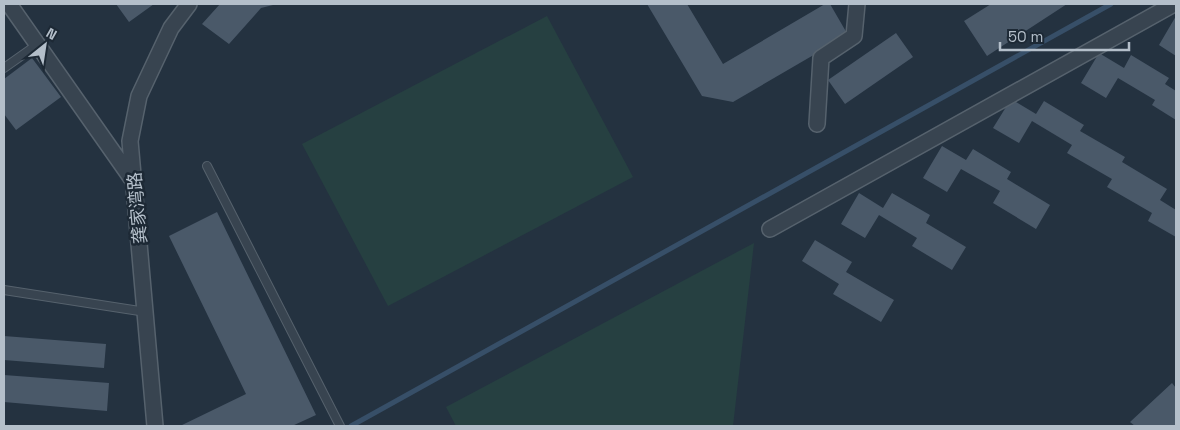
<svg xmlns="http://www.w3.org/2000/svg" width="1180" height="430" viewBox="0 0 1180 430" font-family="'Space Grotesk','Noto Sans SC',sans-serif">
  <rect width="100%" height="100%" fill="#243240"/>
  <path fill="#264041" d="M 547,16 L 633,177 L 388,306 L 302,144 Z
    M 754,243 L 733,426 L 456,426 L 446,407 Z"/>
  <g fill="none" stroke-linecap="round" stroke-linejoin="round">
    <path stroke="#374f68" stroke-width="5" d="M 351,426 L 1111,4"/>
  </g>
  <path fill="#4a5969" d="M 116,4 L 154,4 L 129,22 Z
    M 220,4 L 277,4 L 261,8 L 229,44 L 202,24 Z
    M 647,4 L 687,4 L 723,64 L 825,4 L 830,4 L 848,35 L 733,102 L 702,96 Z
    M 991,4 L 1067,4 L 987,56 L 964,21 Z
    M 1176,16 L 1176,56 L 1159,45 Z
    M 896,33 L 913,57 L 845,104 L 828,80 Z
    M 1099,53 L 1124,68 L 1131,55 L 1169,78 L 1165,84 L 1176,91 L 1176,120 L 1152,105 L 1155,100 L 1118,78 L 1106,98 L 1081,83 Z
    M 32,58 L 61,97 L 16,130 L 4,114 L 4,79 Z
    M 1011,99 L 1036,114 L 1044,101 L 1084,125 L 1080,131 L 1125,157 L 1122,162 L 1167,189 L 1160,200 L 1176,210 L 1176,237 L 1148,221 L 1152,213 L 1107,187 L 1112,179 L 1067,153 L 1072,145 L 1032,121 L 1019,143 L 993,128 Z
    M 942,146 L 966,160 L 973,149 L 1011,172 L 1007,179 L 1050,205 L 1036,229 L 993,203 L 1000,191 L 961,169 L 947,192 L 923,178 Z
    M 859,193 L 883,208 L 892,193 L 930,215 L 926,223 L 966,247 L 952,270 L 912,246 L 917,238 L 879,215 L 865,238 L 841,224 Z
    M 217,212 L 316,415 L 292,426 L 180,426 L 246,394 L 169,236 Z
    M 815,240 L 852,262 L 846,272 L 894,300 L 881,322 L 833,294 L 839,284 L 802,261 Z
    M 4,336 L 106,344 L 104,368 L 4,360 Z
    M 4,375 L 109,383 L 107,411 L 4,402 Z
    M 1172,383 L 1176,388 L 1176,426 L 1135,426 L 1130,422 Z"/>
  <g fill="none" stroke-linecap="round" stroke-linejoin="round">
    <g stroke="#56626d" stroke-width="10">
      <path id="service" d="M 4,68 L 38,44
        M 207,166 L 340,426
        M 4,290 L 146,312"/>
    </g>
    <g stroke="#56626d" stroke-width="18">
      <path id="minor" d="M 9,4 L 134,182
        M 817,124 L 821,58 L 854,36 L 857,4
        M 770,229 L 1174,4
        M 155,426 L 130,141 L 139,96 L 171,28 L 189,4"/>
    </g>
    <use href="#service" stroke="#384450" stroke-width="8"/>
    <use href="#minor" stroke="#384450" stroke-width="15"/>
  </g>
  <g text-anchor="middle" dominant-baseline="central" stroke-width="5" stroke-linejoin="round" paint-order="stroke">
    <g font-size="18" fill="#b4bfca" stroke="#1d2935">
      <text transform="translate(137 208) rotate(-95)">龚家湾路</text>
    </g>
  </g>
  <rect width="1180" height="430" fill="none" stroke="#b4bfca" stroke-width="10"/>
  <g transform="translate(45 45) rotate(30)" stroke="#1d2935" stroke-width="4" paint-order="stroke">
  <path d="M0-4L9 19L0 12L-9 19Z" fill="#b4bfca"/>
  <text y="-8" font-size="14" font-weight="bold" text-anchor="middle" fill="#b4bfca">N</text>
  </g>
  <path d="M1000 42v8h129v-8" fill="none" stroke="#b4bfca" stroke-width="2.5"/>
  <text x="1008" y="42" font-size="15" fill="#b4bfca" stroke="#1d2935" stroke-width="4" paint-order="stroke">50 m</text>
</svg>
